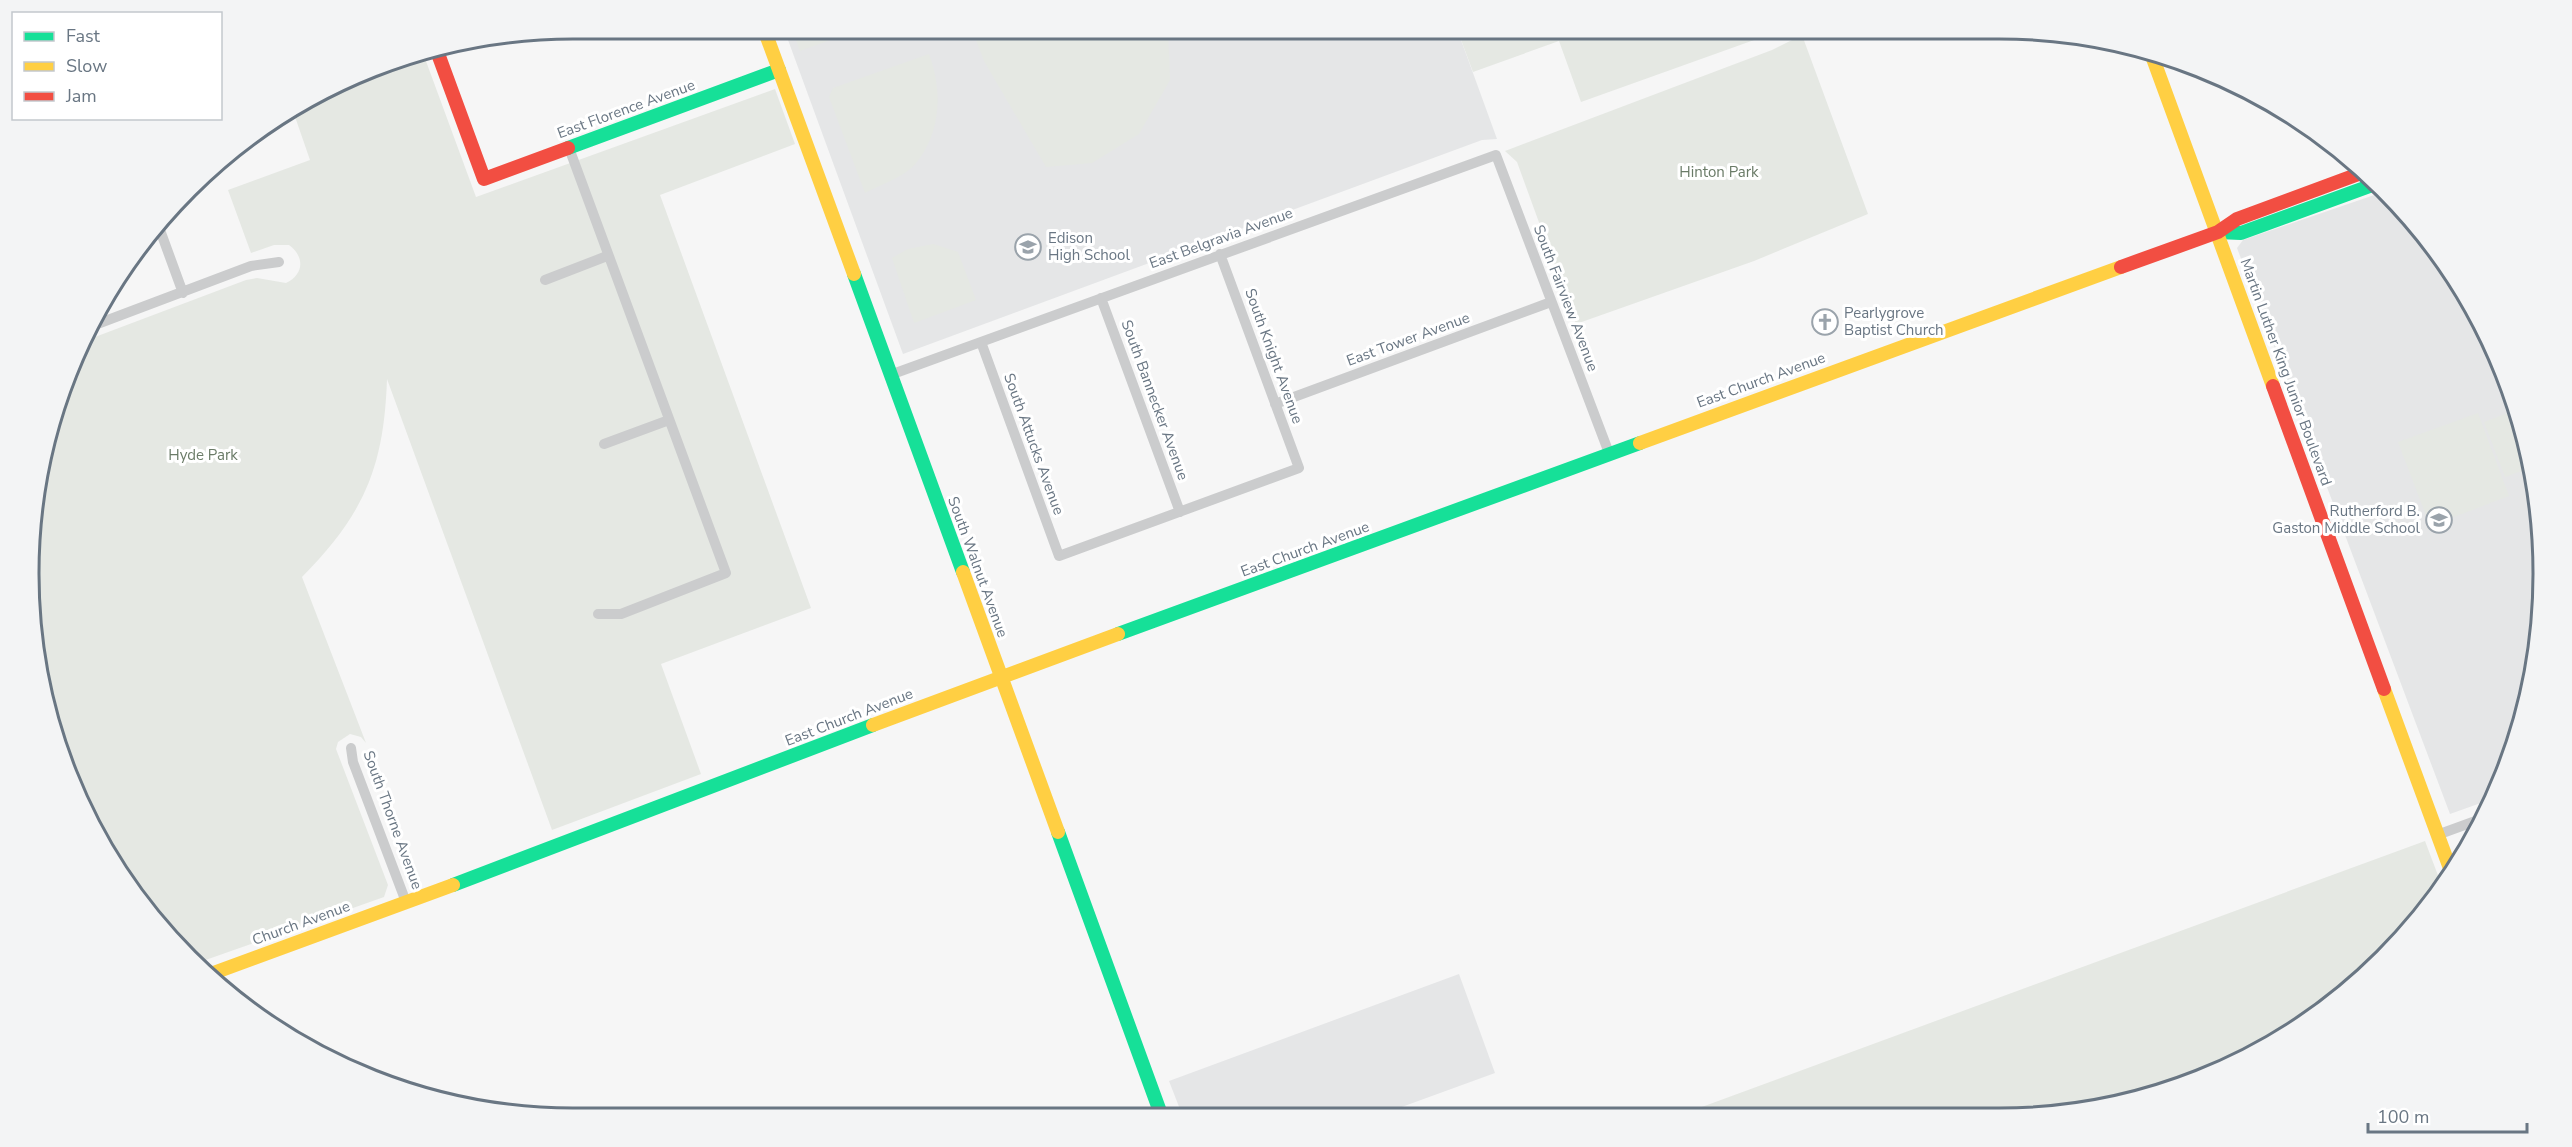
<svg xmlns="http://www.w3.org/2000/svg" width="2572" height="1147" viewBox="0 0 2572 1147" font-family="'Nunito Sans',sans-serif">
  <rect width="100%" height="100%" fill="#f6f6f6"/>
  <path fill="#e5e6e7" d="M 784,29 L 1457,29 L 1497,139 L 1482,140 L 903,354 Z
    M 2386,191 L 2451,270 L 2502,365 L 2533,467 L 2543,573 L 2533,679 L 2502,782 L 2492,799 L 2450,814 L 2237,248 L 2243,240 Z
    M 1459,974 L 1495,1073 L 1377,1116 L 1183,1117 L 1169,1081 Z"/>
  <path fill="#e5e8e3" d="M 792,29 L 861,29 L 800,51 Z
    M 974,29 L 1168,29 L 1170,80 L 1139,134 L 1092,163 L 1046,167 L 984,61 L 973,32 Z
    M 1457,29 L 1785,29 L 1581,102 L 1559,41 L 1473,72 Z
    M 1802,35 L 1868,214 L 1754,261 L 1576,324 L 1517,162 L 1505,151 L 1772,50 Z
    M 423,53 L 476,197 L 775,89 L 795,144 L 660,195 L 811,608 L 661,664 L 701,774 L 552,830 L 387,379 C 384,468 364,514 302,577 L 366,743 L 361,737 L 350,734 L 338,742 L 336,749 L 388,885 L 384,897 L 197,963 L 101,846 L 57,748 L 33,645 L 39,468 L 87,340 L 246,280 L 257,278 L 286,283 C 304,274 305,257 289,245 L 274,245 L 251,253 L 228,190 L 310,160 L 292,108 L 301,102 L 398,58 Z
    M 929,54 C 942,89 942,130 917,162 C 905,177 882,184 865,193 L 829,97 L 833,88 Z
    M 933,244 L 958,252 L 976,300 L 914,323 L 892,258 L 908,249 Z
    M 2516,410 L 2533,467 L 2505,477 L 2484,422 Z
    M 2478,413 L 2509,496 L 2430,526 L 2398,442 Z
    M 2425,841 L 2442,886 L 2431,905 L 2331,1006 L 2207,1077 L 2070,1114 L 1680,1115 Z"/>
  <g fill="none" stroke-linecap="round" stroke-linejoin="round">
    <path stroke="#cbcccd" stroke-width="10" d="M 569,148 L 726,573 L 621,614 L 598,614
      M 160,230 L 183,293
      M 545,280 L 607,256
      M 1101,298 L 1180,512
      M 92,326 L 251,266 L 279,262
      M 981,342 L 1059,556 L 1299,468 L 1220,254
      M 890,375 L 1496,155 L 1609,453
      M 1275,404 L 1551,302
      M 604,444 L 669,420
      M 351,748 L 353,762 L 406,902
      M 2437,835 L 2481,819"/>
    <path stroke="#16e098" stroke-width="14" d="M 568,148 L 779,70
      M 2218,232 L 2241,233 L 2378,183
      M 854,274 L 963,572
      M 1118,634 L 1640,443
      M 1058,832 L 1162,1117
      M 453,885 L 873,725"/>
    <path stroke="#ffcf43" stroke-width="14" d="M 764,29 L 854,274
      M 2151,53 L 2273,386
      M 1640,443 L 2121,267
      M 963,572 L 1058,832
      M 2384,689 L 2451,871
      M 873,725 L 1118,634
      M 208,975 L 453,885"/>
    <path stroke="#f24e42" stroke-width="14" d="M 437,51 L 484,179 L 568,148
      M 2121,267 L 2218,232 L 2237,219 L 2364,172
      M 2273,386 L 2384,689"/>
  </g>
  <defs>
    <g id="school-ring" transform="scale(1.35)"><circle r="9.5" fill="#fff" stroke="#9aa3ab" stroke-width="1.5"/><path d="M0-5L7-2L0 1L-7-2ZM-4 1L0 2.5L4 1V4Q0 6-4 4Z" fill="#9aa3ab"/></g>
    <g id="church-ring" transform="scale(1.35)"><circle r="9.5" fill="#fff" stroke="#9aa3ab" stroke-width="1.5"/><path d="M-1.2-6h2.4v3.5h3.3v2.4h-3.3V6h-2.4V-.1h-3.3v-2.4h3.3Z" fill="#9aa3ab"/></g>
  </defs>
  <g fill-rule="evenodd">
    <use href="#school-ring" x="1028" y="247"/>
    <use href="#church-ring" x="1825" y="322"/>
    <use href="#school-ring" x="2439" y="520"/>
  </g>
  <g text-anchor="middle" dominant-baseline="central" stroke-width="6" stroke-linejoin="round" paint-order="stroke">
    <g font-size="15" fill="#697683" stroke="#fff">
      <text transform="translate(626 109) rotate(-20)">East Florence Avenue</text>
      <text transform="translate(1221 238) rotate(-20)">East Belgravia Avenue</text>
      <text transform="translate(1566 298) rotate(69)">South Fairview Avenue</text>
      <text transform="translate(1408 339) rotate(-20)">East Tower Avenue</text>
      <text transform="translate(1274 356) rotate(70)">South Knight Avenue</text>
      <text transform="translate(2286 372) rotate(70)">Martin Luther King Junior Boulevard</text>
      <text transform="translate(1761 380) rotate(-20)">East Church Avenue</text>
      <text transform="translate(1155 400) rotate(70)">South Bannecker Avenue</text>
      <text transform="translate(1034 444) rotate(70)">South Attucks Avenue</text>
      <text transform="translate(1305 549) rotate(-20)">East Church Avenue</text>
      <text transform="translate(978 567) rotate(70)">South Walnut Avenue</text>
      <text transform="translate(849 717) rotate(-21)">East Church Avenue</text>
      <text transform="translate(393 820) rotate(70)">South Thorne Avenue</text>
      <text transform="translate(301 923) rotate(-20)">Church Avenue</text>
    </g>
    <g font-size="15" fill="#6a7b67" stroke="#fff">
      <text x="1719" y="172">Hinton Park</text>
      <text x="203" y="455">Hyde Park</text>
    </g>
    <g font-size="15" fill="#697683" stroke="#fff" text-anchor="start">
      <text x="1048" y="238">Edison<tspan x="1048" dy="17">High School</tspan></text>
      <text x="1844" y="313">Pearlygrove<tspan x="1844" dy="17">Baptist Church</tspan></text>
      <text x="2420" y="511" text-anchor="end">Rutherford B.<tspan x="2420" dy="17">Gaston Middle School</tspan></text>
    </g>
  </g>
  <path d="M0 0H2572V1147H0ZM573 39H1999A534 534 0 0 1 2533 573V574A534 534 0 0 1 1999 1108H573A534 534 0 0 1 39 574V573A534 534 0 0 1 573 39Z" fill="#f3f4f5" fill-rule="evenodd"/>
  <path fill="none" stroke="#697683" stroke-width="3" d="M573 39H1999A534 534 0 0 1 2533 573V574A534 534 0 0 1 1999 1108H573A534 534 0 0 1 39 574V573A534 534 0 0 1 573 39Z"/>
  <rect x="12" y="12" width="210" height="108" fill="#ffffff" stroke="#c3c8cd" stroke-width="1.5"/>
  <rect x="24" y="32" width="30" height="9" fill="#16e098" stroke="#c3c8cd" stroke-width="1.5"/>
  <text x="66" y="42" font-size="18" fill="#697683">Fast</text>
  <rect x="24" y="62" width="30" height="9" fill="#ffcf43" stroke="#c3c8cd" stroke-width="1.5"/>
  <text x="66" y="72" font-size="18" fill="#697683">Slow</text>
  <rect x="24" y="92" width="30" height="9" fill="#f24e42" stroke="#c3c8cd" stroke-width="1.5"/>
  <text x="66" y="102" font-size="18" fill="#697683">Jam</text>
  <path d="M2368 1123v9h159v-9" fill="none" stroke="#697683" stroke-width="3"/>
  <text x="2377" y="1123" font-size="18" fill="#697683" stroke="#ffffff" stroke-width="4.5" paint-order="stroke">100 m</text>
</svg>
